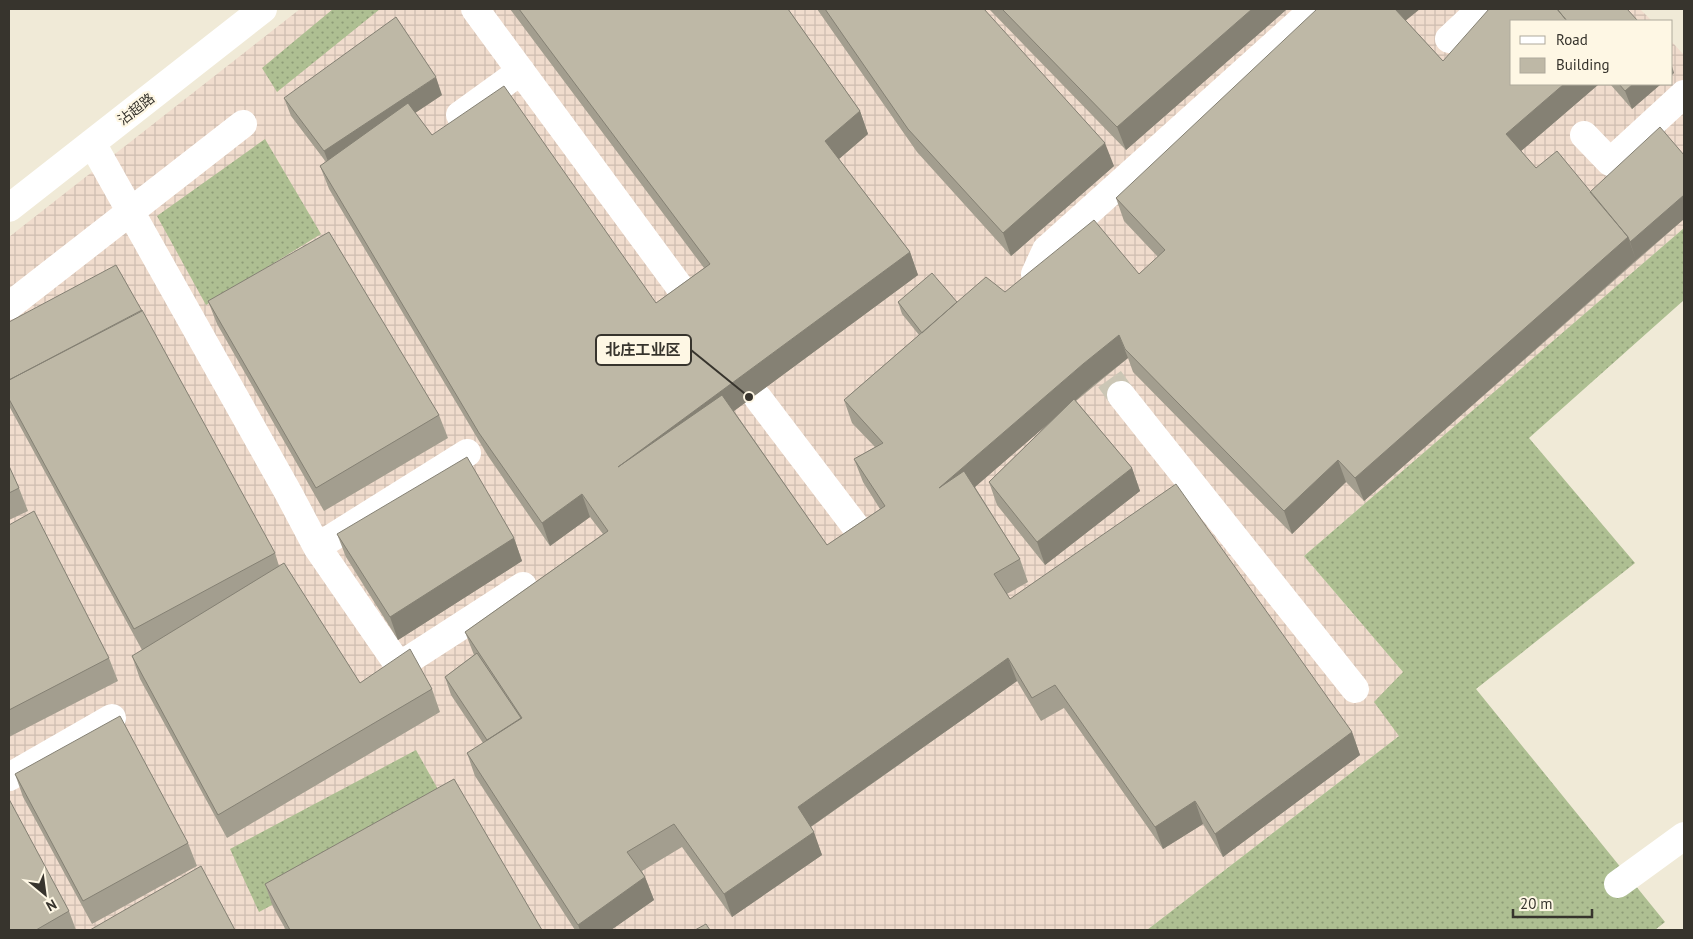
<svg xmlns="http://www.w3.org/2000/svg" width="1693" height="939" viewBox="0 0 1693 939" font-family="'PT Sans','Noto Sans SC',sans-serif">
  <defs>
    <pattern id="industrial-grid" width="8" height="8" patternUnits="userSpaceOnUse" patternTransform="scale(1.25)"><rect width="8" height="8" fill="#f0dccd"/><path d="M0 4h8M4 0v8" fill="none" stroke="#cebdb0"/></pattern>
    <pattern id="grass-dots" width="8" height="8" patternUnits="userSpaceOnUse" patternTransform="scale(1.25)"><rect width="8" height="8" fill="#aebf92"/><path d="M2 2h.1M6 6h.1" fill="none" stroke="#8e9c78" stroke-width="1.8" stroke-linecap="round"/></pattern>
  </defs>
  <rect width="100%" height="100%" fill="#f0ead7"/>
  <path fill="url(#industrial-grid)" d="M 300,9 L 1640,9 L 1652,21 L 1512,21 L 1512,84 L 1672,84 L 1672,42 L 1684,55 L 1684,228 L 1304,556 L 1403,672 L 1399,736 L 1147,930 L 9,930 L 9,237 Z"/>
  <path fill="url(#grass-dots)" d="M 333,9 L 380,9 L 277,92 L 262,68 Z
    M 265,139 L 321,234 L 206,305 L 157,216 Z
    M 1684,228 L 1684,300 L 1529,438 L 1635,563 L 1476,689 L 1665,922 L 1655,930 L 1147,930 L 1399,736 L 1374,702 L 1403,672 L 1304,556 Z
    M 416,750 L 449,809 L 259,912 L 230,849 Z"/>
  <g fill="none" stroke-linecap="round" stroke-linejoin="round">
    <path stroke="#cbc6b5" stroke-width="28" stroke-dasharray="28 14" stroke-linecap="butt" d="M 1085,345 L 1121,395"/>
    <path stroke="#fff" stroke-width="28" d="M 475,9 L 687,297
      M 1449,39 L 1481,9
      M 460,115 L 521,71
      M 1584,135 L 1610,162 L 1684,94
      M 92,143 L 289,494 L 317,547 L 399,666 L 523,586
      M 9,208 L 263,9
      M 1035,274 L 1046,250 L 1314,9
      M 9,306 L 243,124
      M 1121,395 L 1355,689
      M 758,398 L 862,535
      M 317,547 L 467,453
      M 9,777 L 112,718
      M 1618,884 L 1684,836"/>
  </g>
  <path fill="#a39e8f" d="M 510,9 L 788,9 L 860,111 L 868,134 L 839,159 L 910,252 L 918,275 L 734,411 L 827,545 L 880,509 L 863,482 L 854,459 L 875,447 L 852,423 L 844,400 L 919,335 L 902,314 L 898,302 L 957,302 L 1005,292 L 1139,274 L 1158,257 L 1124,221 L 1116,198 L 1406,21 L 1443,61 L 1512,21 L 1599,84 L 1521,151 L 1536,168 L 1590,192 L 1684,155 L 1684,219 L 1364,501 L 1346,482 L 1292,534 L 1133,372 L 1128,358 L 1076,401 L 1132,468 L 1140,491 L 1045,565 L 997,505 L 989,482 L 1049,423 L 975,487 L 1020,559 L 1028,582 L 1007,594 L 1010,599 L 1352,732 L 1360,755 L 1223,857 L 1203,824 L 1163,849 L 1064,708 L 1041,721 L 1017,681 L 811,827 L 822,855 L 732,917 L 682,847 L 642,871 L 645,877 L 654,900 L 611,930 L 575,930 L 475,776 L 467,753 L 483,743 L 451,695 L 445,677 L 474,655 L 465,632 L 603,534 L 590,517 L 550,546 L 488,456 L 329,189 L 320,166 L 326,162 L 291,116 L 284,98 L 442,95 L 415,113 L 432,135 L 656,303 L 704,268 Z
    M 817,9 L 984,9 L 1114,166 L 1011,256 L 917,152 Z
    M 989,9 L 1287,9 L 1126,150 Z
    M 1610,84 L 1661,84 L 1632,109 Z
    M 208,301 L 439,415 L 448,438 L 324,511 L 217,324 Z
    M 9,322 L 275,553 L 279,566 L 360,683 L 432,689 L 440,712 L 227,838 L 140,679 L 132,656 L 142,650 L 9,406 Z
    M 9,466 L 19,488 L 28,511 L 9,520 Z
    M 9,525 L 109,658 L 118,681 L 9,737 Z
    M 337,534 L 514,538 L 522,561 L 398,640 L 346,557 Z
    M 15,774 L 188,843 L 197,866 L 92,924 L 23,797 Z
    M 265,884 L 542,930 L 286,930 L 273,907 Z
    M 69,911 L 76,930 L 9,930 Z"/>
  <path fill="#858174" d="M 1252,9 L 1287,9 L 1126,150 L 1117,127 Z
    M 1393,9 L 1420,9 L 1399,26 Z
    M 1672,66 L 1674,73 L 1672,75 Z
    M 436,77 L 442,95 L 331,169 L 324,151 Z
    M 1564,84 L 1599,84 L 1514,157 L 1506,134 Z
    M 1633,84 L 1661,84 L 1632,109 L 1625,91 Z
    M 860,111 L 868,134 L 833,164 L 825,141 Z
    M 1105,143 L 1114,166 L 1011,256 L 1003,233 Z
    M 1684,195 L 1684,219 L 1636,260 L 1630,242 Z
    M 1628,237 L 1636,260 L 1364,501 L 1355,478 Z
    M 910,252 L 918,275 L 627,490 L 618,467 Z
    M 1119,335 L 1128,358 L 1091,387 L 947,511 L 939,488 L 1083,364 Z
    M 1338,460 L 1346,482 L 1292,534 L 1284,511 Z
    M 1132,468 L 1140,491 L 1045,565 L 1037,542 Z
    M 582,494 L 590,517 L 550,546 L 542,523 Z
    M 514,538 L 522,561 L 398,640 L 390,617 Z
    M 1008,658 L 1017,681 L 806,830 L 798,807 Z
    M 1352,732 L 1360,755 L 1223,857 L 1215,834 Z
    M 1195,801 L 1203,824 L 1163,849 L 1155,827 Z
    M 814,832 L 822,855 L 732,917 L 724,894 Z
    M 645,877 L 654,900 L 611,930 L 580,930 L 578,925 Z"/>
  <path fill="#beb8a6" stroke="#858174" d="M 519,9 L 788,9 L 860,111 L 825,141 L 910,252 L 618,467 L 722,395 L 827,545 L 885,506 L 854,459 L 883,443 L 844,400 L 986,277 L 1005,292 L 1094,220 L 1139,274 L 1165,250 L 1116,198 L 1317,9 L 1395,9 L 1443,61 L 1489,9 L 1557,9 L 1567,21 L 1512,21 L 1512,84 L 1564,84 L 1506,134 L 1536,168 L 1557,151 L 1628,237 L 1355,478 L 1338,460 L 1284,511 L 1125,349 L 1119,335 L 1083,364 L 939,488 L 964,471 L 1020,559 L 994,574 L 1010,599 L 1176,484 L 1352,732 L 1215,834 L 1195,801 L 1155,827 L 1055,685 L 1032,698 L 1008,658 L 798,807 L 814,832 L 724,894 L 674,824 L 627,852 L 645,877 L 578,925 L 467,753 L 522,718 L 465,632 L 608,531 L 582,494 L 542,523 L 479,433 L 320,166 L 408,103 L 432,135 L 504,86 L 656,303 L 710,264 Z
    M 825,9 L 984,9 L 1105,143 L 1003,233 L 908,129 Z
    M 1002,9 L 1252,9 L 1117,127 Z
    M 1557,9 L 1627,9 L 1638,21 L 1567,21 Z
    M 396,17 L 436,77 L 324,151 L 284,98 Z
    M 1619,84 L 1633,84 L 1625,91 Z
    M 1660,127 L 1684,155 L 1684,195 L 1630,242 L 1628,237 L 1590,192 Z
    M 329,232 L 439,415 L 316,488 L 208,301 Z
    M 116,265 L 142,311 L 9,380 L 9,322 Z
    M 932,273 L 957,302 L 922,333 L 898,302 Z
    M 142,310 L 275,553 L 134,629 L 9,399 L 9,380 Z
    M 1074,399 L 1132,468 L 1037,542 L 989,482 Z
    M 467,457 L 514,538 L 390,617 L 337,534 Z
    M 9,466 L 19,488 L 9,493 Z
    M 34,511 L 109,658 L 9,710 L 9,525 Z
    M 284,563 L 360,683 L 410,649 L 432,689 L 218,815 L 132,656 Z
    M 477,653 L 521,718 L 487,740 L 445,677 Z
    M 120,716 L 188,843 L 83,901 L 15,774 Z
    M 454,779 L 542,930 L 290,930 L 265,884 Z
    M 9,799 L 69,911 L 36,930 L 9,930 Z
    M 201,866 L 235,930 L 90,930 Z
    M 706,924 L 710,930 L 695,930 Z"/>
  <g text-anchor="middle" dominant-baseline="central" stroke-width="4.5" stroke-linejoin="round" paint-order="stroke">
    <g font-size="14" fill="#37342d" stroke="#fef7e4">
      <text transform="translate(136 109) rotate(-38)">沾超路</text>
    </g>
  </g>
  <path fill="none" stroke="#37342d" stroke-width="2" d="M749 397L691 350"/>
  <circle fill="#37342d" stroke="#fef7e4" stroke-width="2" cx="749" cy="397" r="5"/>
  <rect fill="#fef7e4" stroke="#37342d" stroke-width="2" x="596" y="335" width="95" height="30" rx="5"/>
  <g font-size="15" text-anchor="middle" font-weight="bold" fill="#37342d">
    <text x="643" y="355">北庄工业区</text>
  </g>
  <rect width="1693" height="939" fill="none" stroke="#37342d" stroke-width="20"/>
  <rect x="1510" y="20" width="162" height="65" fill="#fef7e4" stroke="#aea99b"/>
  <rect x="1520" y="36" width="25" height="8" fill="#ffffff" stroke="#aea99b"/>
  <text x="1556" y="45" font-size="15" fill="#37342d">Road</text>
  <rect x="1520" y="58" width="25" height="15" fill="#beb8a6" stroke="#aea99b"/>
  <text x="1556" y="70" font-size="15" fill="#37342d">Building</text>
  <g transform="translate(45 894) rotate(151)" stroke="#fef7e4" stroke-width="4" paint-order="stroke">
  <path d="M0-4L9 19L0 12L-9 19Z" fill="#37342d"/>
  <text y="-8" font-size="14" font-weight="bold" text-anchor="middle" fill="#37342d">N</text>
  </g>
  <path d="M1513 909v8h79v-8" fill="none" stroke="#37342d" stroke-width="2.5"/>
  <text x="1520" y="909" font-size="15" fill="#37342d" stroke="#fef7e4" stroke-width="4" paint-order="stroke">20 m</text>
</svg>
